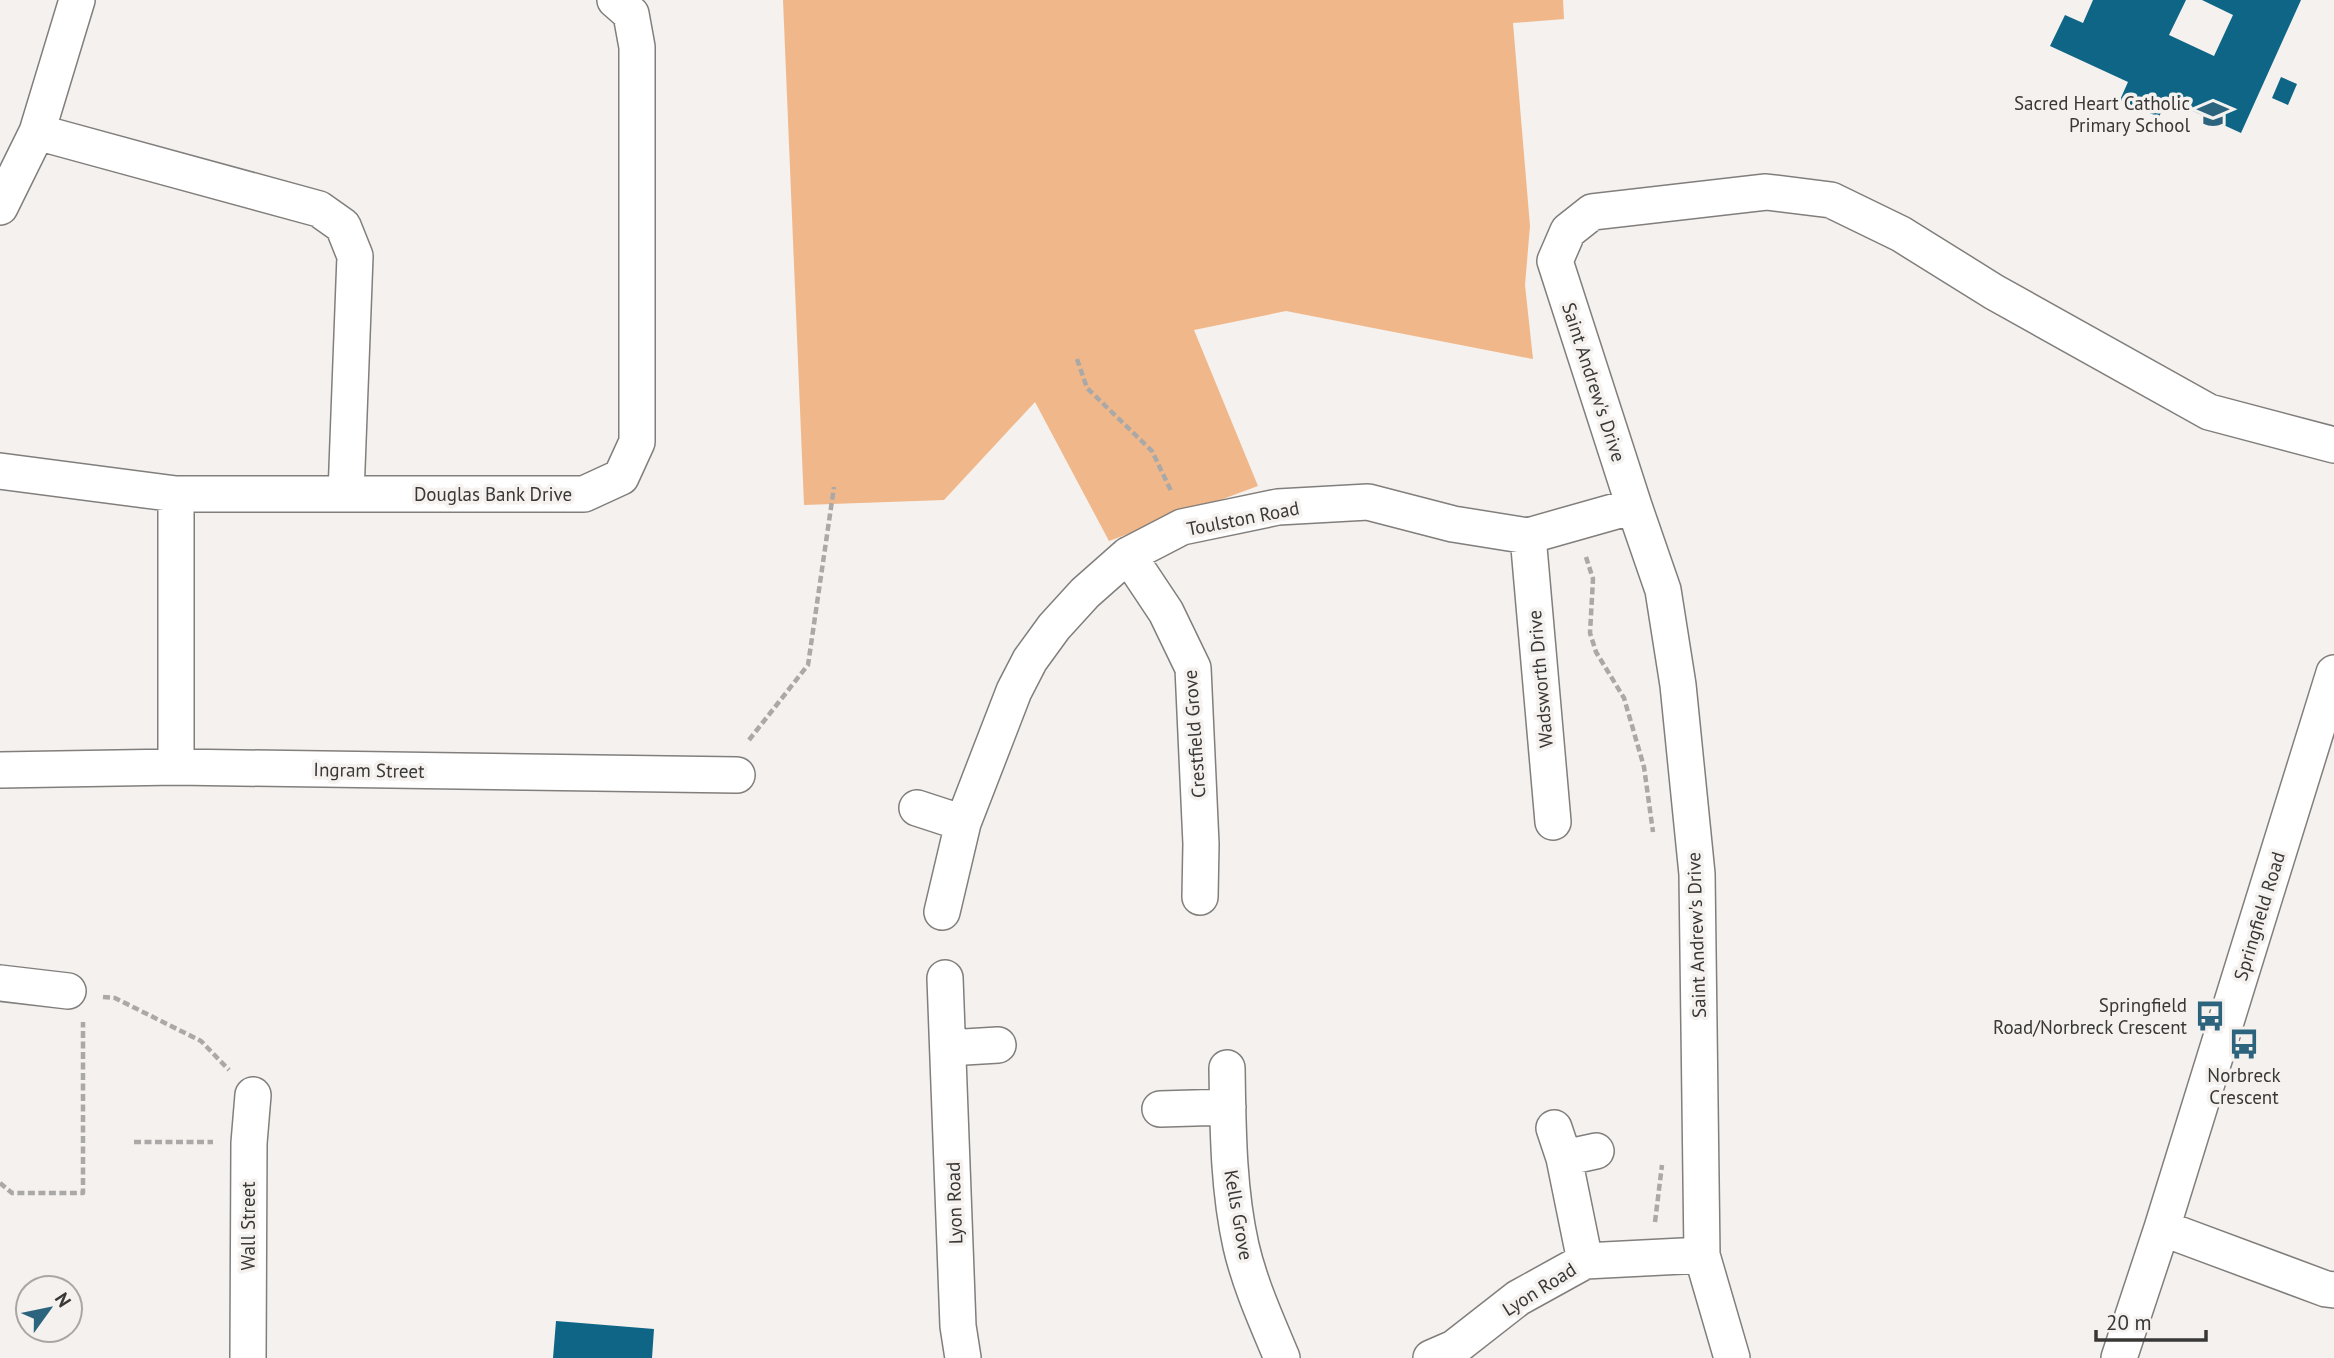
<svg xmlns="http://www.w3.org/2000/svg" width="2334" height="1358" viewBox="0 0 2334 1358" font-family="'PT Sans',sans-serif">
  <rect width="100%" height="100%" fill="#f4f1ee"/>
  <path fill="#f0b88a" d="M 783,0 L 1563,0 L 1564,19 L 1513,23 L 1530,226 L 1525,285 L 1533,359 L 1286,311 L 1194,330 L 1258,486 L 1109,541 L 1035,402 L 944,500 L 804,505 Z"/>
  <path fill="#0e6586" d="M 2093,0 L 2186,0 L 2169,35 L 2214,56 L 2233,15 L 2202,0 L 2301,0 L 2241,133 L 2167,99 L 2159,117 L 2120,100 L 2128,82 L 2050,46 L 2065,15 L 2083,23 Z
    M 2281,77 L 2297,84 L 2288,105 L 2272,98 Z
    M 556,1321 L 654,1329 L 652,1358 L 553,1358 Z"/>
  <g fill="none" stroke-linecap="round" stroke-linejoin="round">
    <g stroke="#817e7c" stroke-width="38">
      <path id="street" d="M 37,132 L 319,209 L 343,226 L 355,256 L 346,494
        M 0,207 L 37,132 L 77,0
        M 0,471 L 176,494 L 584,494 L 621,477 L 637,442 L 637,47 L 631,14 L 615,0
        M 176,494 L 176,767
        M 1528,536 L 1553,822
        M 1128,555 L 1166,612 L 1193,668 L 1201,844 L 1200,897
        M 0,770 L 176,767 L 737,775
        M 917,808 L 963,823
        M 942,912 L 963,823 L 1014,691 L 1030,660 L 1054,627 L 1085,593 L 1128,555 L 1182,527 L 1278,507 L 1368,502 L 1453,524 L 1528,536 L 1634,506
        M 945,978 L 958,1326 L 963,1358
        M 0,983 L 68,991
        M 948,1048 L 998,1045
        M 1227,1068 C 1228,1128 1228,1188 1241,1246 C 1250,1285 1267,1322 1282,1358
        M 1160,1109 L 1228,1107
        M 1554,1128 L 1564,1158 L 1585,1261
        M 1564,1158 L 1596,1151
        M 2162,1228 L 2326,1289 L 2334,1290
        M 248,1358 L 249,1143 L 253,1095
        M 1431,1358 L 1454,1348 L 1518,1298 L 1585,1261 L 1702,1255
        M 1732,1358 L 1702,1255 L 1697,874 L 1678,685 L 1663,590 L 1634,506 L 1555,261 L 1568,231 L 1592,212 L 1766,192 L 1831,200 L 1901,234 L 1994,292 L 2209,412 L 2334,445
        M 2119,1358 L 2162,1228 L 2334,673"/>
    </g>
    <path stroke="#aba9a7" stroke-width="4.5" stroke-dasharray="7 3.5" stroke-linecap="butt" d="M 1077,359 L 1087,388 L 1152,451 L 1172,493
      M 1586,557 L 1593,579 L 1590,633 L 1596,652 L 1624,698 L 1644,767 L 1653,832
      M 749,740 L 808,665 L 834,487
      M 103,997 L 115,998 L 201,1041 L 229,1070
      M 134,1142 L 213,1142
      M 0,1183 L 12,1193 L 83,1193 L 83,1022
      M 1655,1222 L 1662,1165"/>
    <use href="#street" stroke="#fff" stroke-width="35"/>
  </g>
  <defs>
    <g id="school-bare" transform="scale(2.415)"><path d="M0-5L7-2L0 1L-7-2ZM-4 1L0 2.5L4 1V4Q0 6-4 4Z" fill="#2c647e" stroke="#f4f1ee" stroke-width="2.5" paint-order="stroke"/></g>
    <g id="bus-bare" transform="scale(2.415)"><path d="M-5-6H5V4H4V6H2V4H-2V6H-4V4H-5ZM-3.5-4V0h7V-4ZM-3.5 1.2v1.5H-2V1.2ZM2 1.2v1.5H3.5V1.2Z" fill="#2c647e" stroke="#f4f1ee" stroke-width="2.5" paint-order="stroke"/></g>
  </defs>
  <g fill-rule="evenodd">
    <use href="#school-bare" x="2213" y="114"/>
    <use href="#bus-bare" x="2210" y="1016"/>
    <use href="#bus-bare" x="2244" y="1044"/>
  </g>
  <g text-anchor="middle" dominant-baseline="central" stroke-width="7" stroke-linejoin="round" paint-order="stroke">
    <g font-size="19" fill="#393837" stroke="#f4f1ee" text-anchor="end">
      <text x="2190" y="103">Sacred Heart Catholic<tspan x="2190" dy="22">Primary School</tspan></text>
      <text x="2187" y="1005">Springfield<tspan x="2187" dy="22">Road/Norbreck Crescent</tspan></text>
      <text x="2244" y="1075" text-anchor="middle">Norbreck<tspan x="2244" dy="22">Crescent</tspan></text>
    </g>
    <g font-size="19" fill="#393837" stroke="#f4f1ee">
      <text transform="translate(1594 382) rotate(72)">Saint Andrew's Drive</text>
      <text x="493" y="494">Douglas Bank Drive</text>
      <text transform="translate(1243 518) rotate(-11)">Toulston Road</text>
      <text transform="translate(1540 679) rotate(-95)">Wadsworth Drive</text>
      <text transform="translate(1194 734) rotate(-94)">Crestfield Grove</text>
      <text transform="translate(369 770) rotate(1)">Ingram Street</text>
      <text transform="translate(2259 916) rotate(-73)">Springfield Road</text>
      <text transform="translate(1696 935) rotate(-92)">Saint Andrew's Drive</text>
      <text transform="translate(954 1203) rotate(-92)">Lyon Road</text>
      <text transform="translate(1239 1215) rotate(80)">Kells Grove</text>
      <text transform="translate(248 1226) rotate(-90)">Wall Street</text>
      <text transform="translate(1539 1289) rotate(-32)">Lyon Road</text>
    </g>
  </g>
  <g transform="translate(49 1309) rotate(57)"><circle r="33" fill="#f4f1ee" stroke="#a9a7a5" stroke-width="2"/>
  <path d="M0-5L12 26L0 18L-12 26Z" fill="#2c647e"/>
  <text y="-10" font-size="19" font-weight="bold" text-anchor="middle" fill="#393837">N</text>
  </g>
  <path d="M2096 1330v10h110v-10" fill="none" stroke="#393837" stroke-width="3.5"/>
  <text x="2106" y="1330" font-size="21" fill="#393837" stroke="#f4f1ee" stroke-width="5" paint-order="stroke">20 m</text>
</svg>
